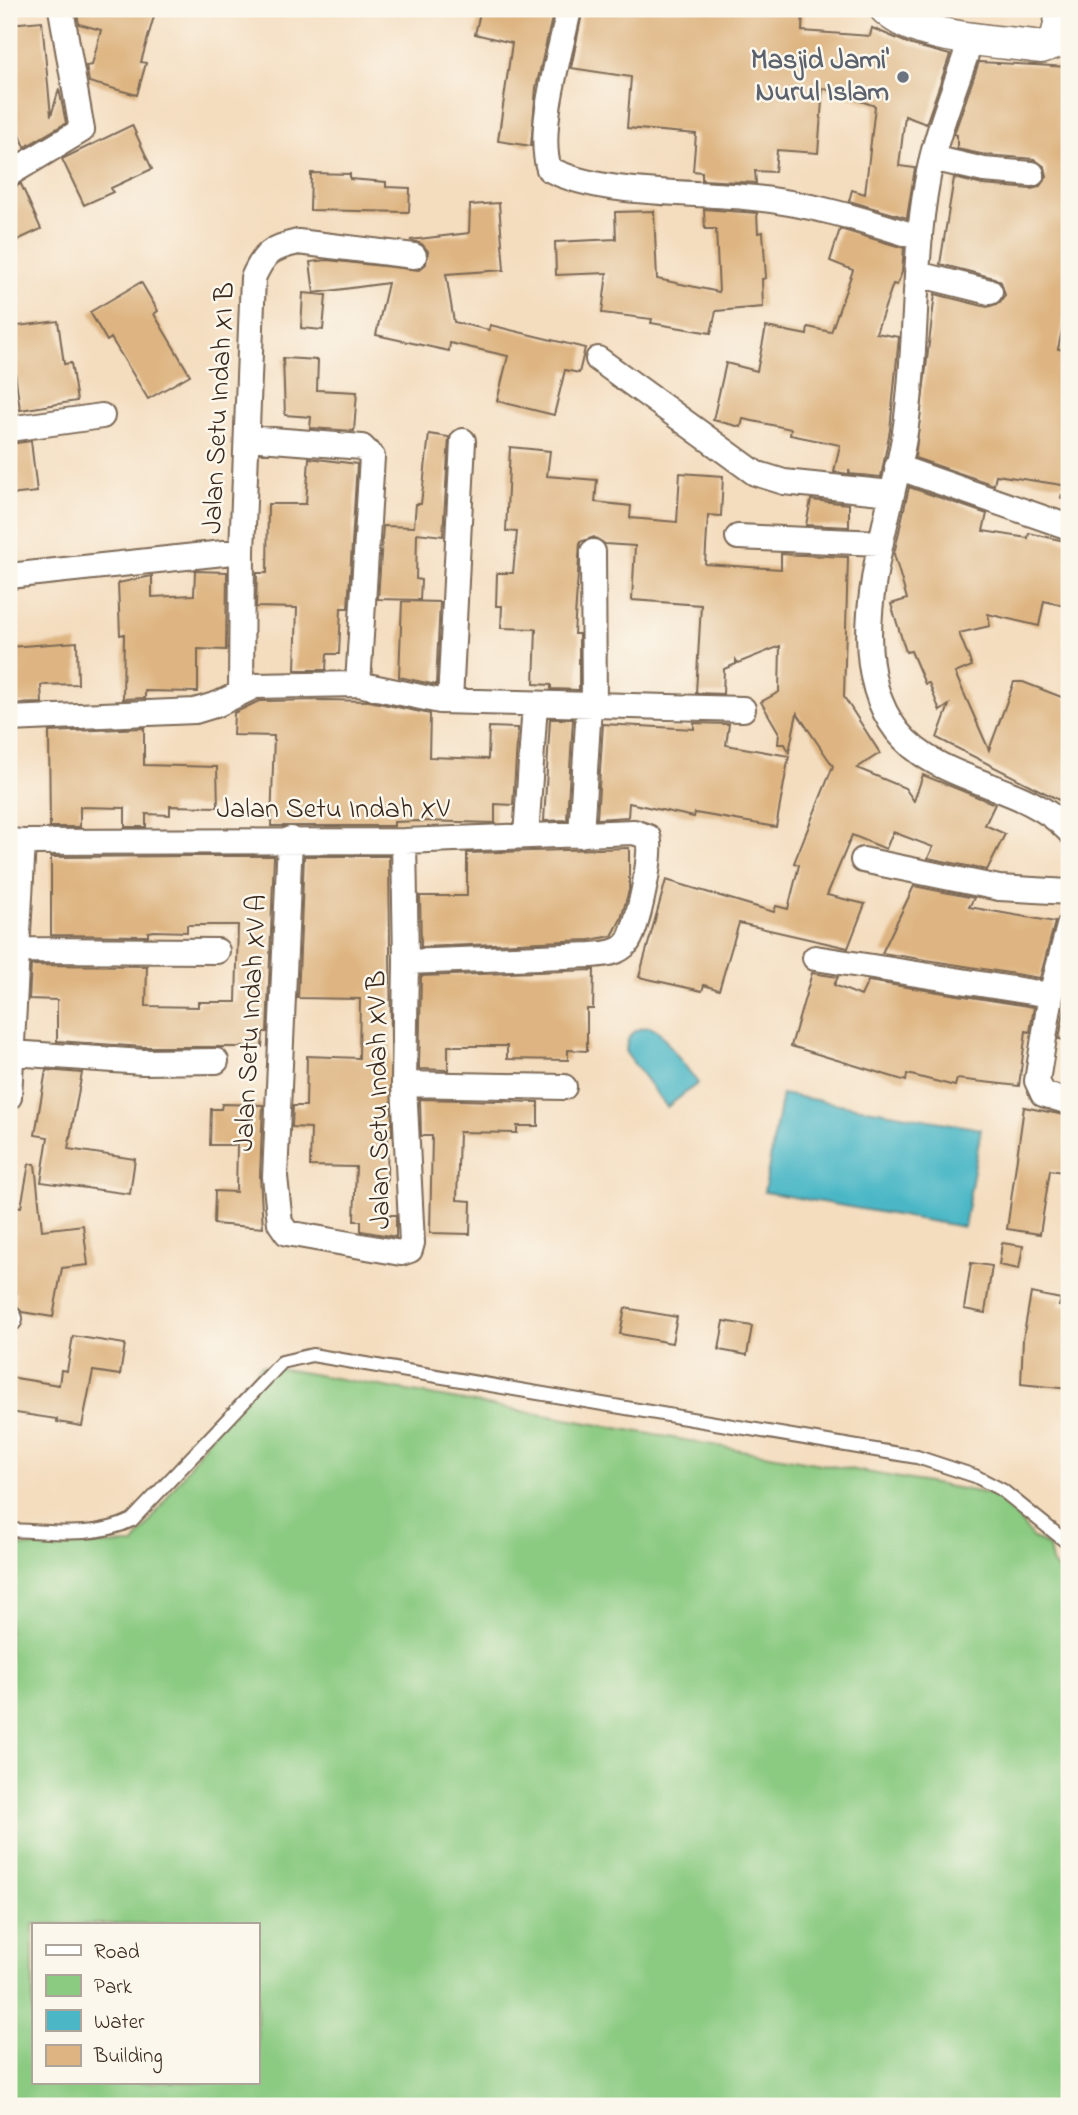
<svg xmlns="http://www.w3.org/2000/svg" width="1078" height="2115" viewBox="0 0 1078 2115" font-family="'Indie Flower',sans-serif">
  <rect width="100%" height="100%" fill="#fbf7ec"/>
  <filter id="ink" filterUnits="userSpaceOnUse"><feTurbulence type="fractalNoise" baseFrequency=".0143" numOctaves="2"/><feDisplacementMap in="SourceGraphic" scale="14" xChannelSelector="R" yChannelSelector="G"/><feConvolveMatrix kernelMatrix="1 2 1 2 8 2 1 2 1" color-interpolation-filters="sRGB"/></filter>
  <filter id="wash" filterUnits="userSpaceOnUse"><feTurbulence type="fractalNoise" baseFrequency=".00686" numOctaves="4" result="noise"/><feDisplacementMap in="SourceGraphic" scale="28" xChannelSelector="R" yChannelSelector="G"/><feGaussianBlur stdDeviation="1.57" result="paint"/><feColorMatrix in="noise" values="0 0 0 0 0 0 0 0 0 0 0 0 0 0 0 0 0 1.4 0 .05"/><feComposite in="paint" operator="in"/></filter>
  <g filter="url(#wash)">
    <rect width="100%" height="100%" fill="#f4ddbf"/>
    <path fill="#8aca81" stroke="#627a50" stroke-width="2" fill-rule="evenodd" d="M 261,1365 L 1001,1496 L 1032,1537 L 1049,1547 L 1052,1563 L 1069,1586 L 1069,2106 L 9,2106 L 9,1547 L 134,1544 ZM 33,1924 L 257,1924 L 257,2082 L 33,2082 Z"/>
    <path fill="#4bb7c6" stroke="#437072" stroke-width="2" d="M 650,1027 L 659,1032 L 698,1083 L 667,1107 L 626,1053 C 626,1036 633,1028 650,1027 Z
      M 782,1094 L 981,1129 L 964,1227 L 764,1192 Z"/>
    <g id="blocks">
      <path fill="#deb582" d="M 76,9 L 156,9 L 141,62 L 146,63 L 137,95 L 89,82 L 86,66 L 92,65 L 101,30 L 79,24 Z
        M 481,9 L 554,9 L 536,88 L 531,146 L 498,141 L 512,43 L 475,34 Z
        M 583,9 L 803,9 L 802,31 L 870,36 L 872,28 L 912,45 L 950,55 L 926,124 L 905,116 L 899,166 L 915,168 L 907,218 L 849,201 L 852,190 L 865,194 L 875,106 L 823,88 L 818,153 L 777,150 L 775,172 L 755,171 L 756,183 L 702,180 L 702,172 L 693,171 L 696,134 L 627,128 L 631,77 L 571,68 Z
        M 42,21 L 51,116 L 59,89 L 66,123 L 25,147 L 9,109 L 9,24 Z
        M 979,62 L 1069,67 L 1069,298 L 1058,349 L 1069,351 L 1069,486 L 996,475 L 994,485 L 915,458 L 935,294 L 987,307 L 1000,303 L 1005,295 L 1001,282 L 994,278 L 940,264 L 954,178 L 983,185 L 1031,189 L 1039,187 L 1047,176 L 1045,167 L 1034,159 L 986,155 L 957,149 L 957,135 L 954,134 Z
        M 132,125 L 152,169 L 111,188 L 113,192 L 84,205 L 62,159 Z
        M 311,173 L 350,174 L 350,179 L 386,182 L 386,187 L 410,188 L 409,212 L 310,210 Z
        M 21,184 L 41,229 L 9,244 L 9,189 Z
        M 499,203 L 504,270 L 446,274 L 454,322 L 489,330 L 490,325 L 585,348 L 579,373 L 565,370 L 554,415 L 497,401 L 508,356 L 450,343 L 449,351 L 376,335 L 388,283 L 314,293 L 310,262 L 327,260 L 419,270 L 426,264 L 428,251 L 422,244 L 410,240 L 469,233 L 470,205 Z
        M 704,209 L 757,213 L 758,233 L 763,232 L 766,278 L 762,279 L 763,307 L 716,311 L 711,333 L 651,323 L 652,319 L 602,313 L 607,273 L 556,275 L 555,242 L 616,239 L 615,212 L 654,211 L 657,279 L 719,292 L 716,229 L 705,229 Z
        M 840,229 L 904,248 L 902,272 L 897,285 L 893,284 L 876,333 L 899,337 L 890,430 L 881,477 L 850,474 L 849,470 L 849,474 L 834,472 L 840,445 L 790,435 L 791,429 L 743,419 L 741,427 L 713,420 L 726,363 L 757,371 L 766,327 L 807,335 L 808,327 L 831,332 L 853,270 L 830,261 Z
        M 141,282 L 158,311 L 154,314 L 190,375 L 148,399 L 111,338 L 107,341 L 90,312 Z
        M 303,293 L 326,295 L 323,330 L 301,328 Z
        M 58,321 L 64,364 L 71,363 L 77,401 L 20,410 L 9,327 Z
        M 283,358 L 318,360 L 317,390 L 357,392 L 354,431 L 310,428 L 311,417 L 285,415 Z
        M 429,434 L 449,437 L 443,536 L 417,533 L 416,579 L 421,580 L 420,600 L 378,599 L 383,526 L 414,527 L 416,504 L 421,504 Z
        M 31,441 L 37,492 L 9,495 L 9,444 Z
        M 510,447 L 550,451 L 547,476 L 597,480 L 595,502 L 631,506 L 630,518 L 677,522 L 680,473 L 723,476 L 721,516 L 708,515 L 705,564 L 781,569 L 781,554 L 848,557 L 844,697 L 880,753 L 857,768 L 905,788 L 914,801 L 923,775 L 995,804 L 985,825 L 1005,834 L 987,870 L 928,858 L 933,847 L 893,832 L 886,849 L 852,835 L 827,895 L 865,904 L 848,948 L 739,923 L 719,990 L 704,985 L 702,991 L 639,977 L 666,880 L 774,912 L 776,906 L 788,909 L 799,865 L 794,863 L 833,766 L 797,713 L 789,752 L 785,744 L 778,744 L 779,733 L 761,702 L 779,692 L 780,646 L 738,663 L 736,660 L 736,664 L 724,669 L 723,694 L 696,693 L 701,605 L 632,600 L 635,546 L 605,544 L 594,537 L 580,542 L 574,634 L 579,634 L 579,690 L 551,689 L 551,685 L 534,684 L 536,629 L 501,628 L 502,606 L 496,606 L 497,573 L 513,573 L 517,532 L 506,531 Z
        M 309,458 L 357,464 L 348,608 L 341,608 L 339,654 L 327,654 L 326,670 L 295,670 L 297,608 L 256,607 L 257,573 L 267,573 L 268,504 L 306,504 Z
        M 909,487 L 987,514 L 983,531 L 1028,538 L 1029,533 L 1069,542 L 1069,607 L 1044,601 L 1039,626 L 988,614 L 990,626 L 959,633 L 972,666 L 955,673 L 989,750 L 1014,682 L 1023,682 L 1069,700 L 1069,805 L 937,738 L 949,705 L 940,711 L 929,683 L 925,684 L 911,651 L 906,652 L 891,604 L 907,599 L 894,554 Z
        M 811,500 L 849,504 L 849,527 L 806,525 Z
        M 195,571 L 227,572 L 226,650 L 198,649 L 198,692 L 145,691 L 145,698 L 123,699 L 124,634 L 120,635 L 118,583 L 152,576 L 152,597 L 194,595 Z
        M 402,601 L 440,602 L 436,685 L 399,677 Z
        M 77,642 L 78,684 L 41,685 L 42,703 L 9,704 L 9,647 Z
        M 325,700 L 369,701 L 430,714 L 429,757 L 488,759 L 489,727 L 518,728 L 513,805 L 495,804 L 495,823 L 420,821 L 394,822 L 394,826 L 271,826 L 274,736 L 233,735 L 234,713 L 259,701 Z
        M 550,719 L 573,719 L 567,820 L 544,821 Z
        M 694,723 L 729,724 L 726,745 L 789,756 L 776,827 L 695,813 L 694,817 L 629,803 L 628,817 L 597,819 L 603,724 L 694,729 Z
        M 144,728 L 144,765 L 217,767 L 218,807 L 170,806 L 170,815 L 146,814 L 146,827 L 125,827 L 125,808 L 80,807 L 80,827 L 50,827 L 49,732 Z
        M 629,848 L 629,890 L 621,919 L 612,936 L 590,940 L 421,947 L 420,896 L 467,896 L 467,853 Z
        M 189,856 L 274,856 L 267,1032 L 263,1032 L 262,1047 L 143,1047 L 57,1041 L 57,1000 L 29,999 L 31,965 L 147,966 L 146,1006 L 198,1007 L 198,1002 L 236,1002 L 238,925 L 187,925 L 187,932 L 154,931 L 148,932 L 148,936 L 51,935 L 51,857 Z
        M 304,856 L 389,856 L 392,1135 L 388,1135 L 386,1215 L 396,1215 L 396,1237 L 361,1231 L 361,1221 L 354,1221 L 356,1167 L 310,1166 L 311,1128 L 292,1127 L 293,1106 L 306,1106 L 307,1056 L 359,1058 L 360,999 L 298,998 Z
        M 914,886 L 974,898 L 969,907 L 1055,922 L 1040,978 L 882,953 Z
        M 594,970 L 593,1009 L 587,1009 L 587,1051 L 568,1050 L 568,1060 L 507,1059 L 507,1046 L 448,1046 L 448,1070 L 419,1069 L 421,976 Z
        M 812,973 L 838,977 L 834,985 L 861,996 L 868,981 L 1034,1007 L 1030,1032 L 1026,1031 L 1019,1086 L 957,1079 L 955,1086 L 907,1074 L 906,1081 L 791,1046 Z
        M 1069,984 L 1069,1041 L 1059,1039 Z
        M 46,1070 L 82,1073 L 68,1149 L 135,1159 L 130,1194 L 41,1182 L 48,1137 L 35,1135 Z
        M 420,1099 L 538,1102 L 538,1126 L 517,1126 L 517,1133 L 459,1132 L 457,1200 L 471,1201 L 470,1234 L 430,1233 L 432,1136 L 421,1136 Z
        M 222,1104 L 263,1105 L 260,1176 L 263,1228 L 214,1224 L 215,1191 L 236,1192 L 237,1145 L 210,1145 L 211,1109 L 221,1109 Z
        M 1024,1107 L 1069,1116 L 1069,1173 L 1050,1170 L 1040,1234 L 1007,1229 Z
        M 29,1164 L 35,1164 L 42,1230 L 83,1225 L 88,1265 L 62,1268 L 53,1317 L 22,1312 L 14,1304 L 16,1292 L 9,1292 L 9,1206 L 21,1207 Z
        M 1002,1243 L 1023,1246 L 1019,1269 L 999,1265 Z
        M 971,1263 L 992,1266 L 985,1313 L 964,1309 Z
        M 1031,1293 L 1061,1299 L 1059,1306 L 1069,1306 L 1069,1389 L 1021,1384 L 1023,1339 Z
        M 625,1308 L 677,1317 L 672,1343 L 620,1334 Z
        M 724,1321 L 752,1326 L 747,1355 L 719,1350 Z
        M 73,1336 L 125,1344 L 120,1375 L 93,1371 L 82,1426 L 57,1422 L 57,1419 L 9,1412 L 9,1377 L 59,1385 L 61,1370 L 67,1371 Z"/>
    </g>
  </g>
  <g filter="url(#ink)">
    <use href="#blocks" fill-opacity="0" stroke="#7c6956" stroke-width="2"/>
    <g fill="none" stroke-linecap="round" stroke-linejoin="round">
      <g stroke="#7c6956" stroke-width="16">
        <path id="service" d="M 9,1530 C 50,1531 94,1539 132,1520 L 282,1362 L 312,1355 L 917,1457 L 975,1476 L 1002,1490 L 1069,1544"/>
      </g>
      <g stroke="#7c6956" stroke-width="28">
        <path id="minor" d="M 569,9 C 561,51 536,130 549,169 C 599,195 686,192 744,197 C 805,202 862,219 920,238
          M 972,37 C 959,77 942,117 932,158 C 911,247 919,341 905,432 C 892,518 836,652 897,731 C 940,785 1024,782 1069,831
          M 932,158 L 984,170 L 1032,174
          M 9,174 L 82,130 L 61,9
          M 917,274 L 990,292
          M 598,359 L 755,473 L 784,482 L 891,493
          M 9,429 L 102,416
          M 247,438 L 362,447 L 372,457 L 358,684
          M 897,467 L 1069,527
          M 738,537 L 880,543
          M 593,552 L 594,706
          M 9,576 L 242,551
          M 241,690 L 242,551 L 253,278 C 264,253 271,248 298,242 L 414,256
          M 450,701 L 463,441
          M 9,719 L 195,711 L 218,704 L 255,686 L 358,684 L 440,701 L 743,709
          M 581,835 L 589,706
          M 526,836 L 535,704
          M 290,839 L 275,1177 L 280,1223 L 287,1233 L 401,1253 L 410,1250 L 412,1243 L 404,1084 L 406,962 L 404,841
          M 9,841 L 23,842 L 9,1097
          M 23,842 L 404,841 L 634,832 L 648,837 C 654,851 637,932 627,943 C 618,954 603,954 591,955 L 406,962
          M 863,860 L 999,888 L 1069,892
          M 1069,926 L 1051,995 L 1037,1081 L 1043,1094 L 1069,1102
          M 19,950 L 217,951
          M 815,958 L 1051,995
          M 12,1053 L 143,1062 L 216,1061
          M 404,1084 L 564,1087
          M 9,1318 L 10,1319"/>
      </g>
      <g stroke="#7c6956" stroke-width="35">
        <path id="tertiary" d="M 886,9 C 918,40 996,40 1041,47 L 1056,42 L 1063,9"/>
      </g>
      <path stroke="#7c6956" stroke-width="4.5" stroke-dasharray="5 5" stroke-linecap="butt" d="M 1069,420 L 1069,434
        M 1062,499 L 1069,466"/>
      <use href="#service" stroke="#fff" stroke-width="12"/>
      <use href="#minor" stroke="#fff" stroke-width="24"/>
      <use href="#tertiary" stroke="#fff" stroke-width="32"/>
    </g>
  </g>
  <circle fill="#6b7280" stroke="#fbf7ec" stroke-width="2.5" cx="903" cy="77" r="7"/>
  <g text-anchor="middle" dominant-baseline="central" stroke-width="5" stroke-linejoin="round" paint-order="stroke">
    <g font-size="28" font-weight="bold" fill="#5b616d" stroke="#fbf7ec" text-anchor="end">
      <text x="889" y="61">Masjid Jami'<tspan x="889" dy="32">Nurul Islam</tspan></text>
    </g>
    <g font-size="28" fill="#3b2a1e" stroke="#fbf7ec">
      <text transform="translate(220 408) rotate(-87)">Jalan Setu Indah XI B</text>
      <text x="333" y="810">Jalan Setu Indah XV</text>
      <text transform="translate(252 1023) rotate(-87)">Jalan Setu Indah XV A</text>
      <text transform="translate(380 1100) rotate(-91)">Jalan Setu Indah XV B</text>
    </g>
  </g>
  <rect width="1078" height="2115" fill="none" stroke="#fbf7ec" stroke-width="35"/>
  <rect x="32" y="1923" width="228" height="161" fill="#fbf7ec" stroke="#aea59a" stroke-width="2"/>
  <rect x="46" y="1945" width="35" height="10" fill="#ffffff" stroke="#aea59a" stroke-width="2"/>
  <text x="94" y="1958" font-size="21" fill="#3b2a1e">Road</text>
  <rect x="46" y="1975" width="35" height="21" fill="#8aca81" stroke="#aea59a" stroke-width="2"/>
  <text x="94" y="1993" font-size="21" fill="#3b2a1e">Park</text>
  <rect x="46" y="2010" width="35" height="21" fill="#4bb7c6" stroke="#aea59a" stroke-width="2"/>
  <text x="94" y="2028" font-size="21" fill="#3b2a1e">Water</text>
  <rect x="46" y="2045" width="35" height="21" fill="#deb582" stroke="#aea59a" stroke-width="2"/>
  <text x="94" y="2062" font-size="21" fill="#3b2a1e">Building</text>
</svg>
